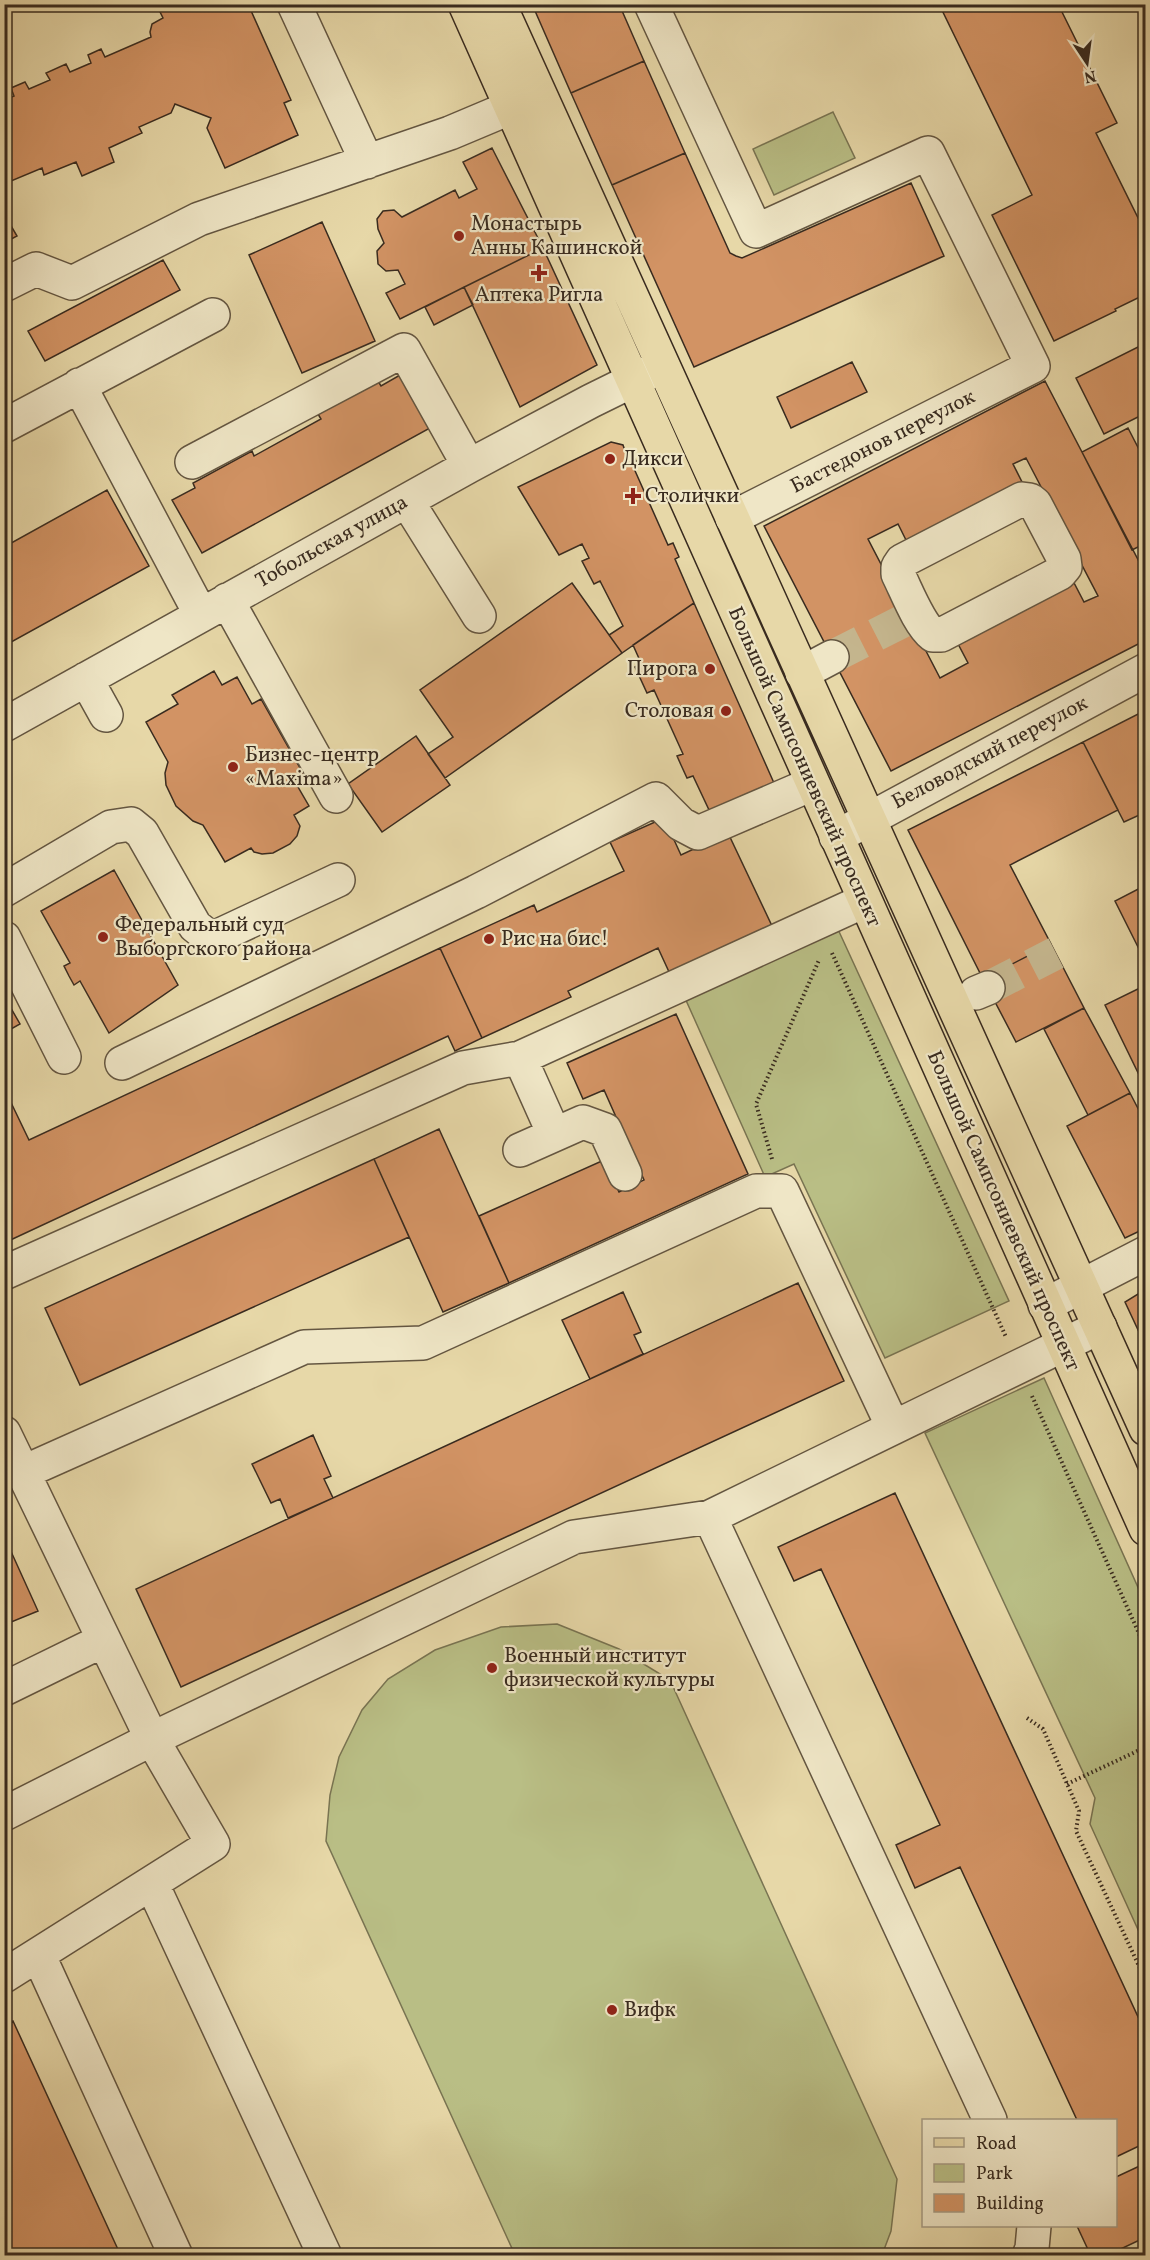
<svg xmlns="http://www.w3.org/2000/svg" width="1150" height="2260" viewBox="0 0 1150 2260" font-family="Vollkorn,serif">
  <rect width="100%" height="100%" fill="#e7d8a8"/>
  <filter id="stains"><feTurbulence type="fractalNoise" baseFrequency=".00333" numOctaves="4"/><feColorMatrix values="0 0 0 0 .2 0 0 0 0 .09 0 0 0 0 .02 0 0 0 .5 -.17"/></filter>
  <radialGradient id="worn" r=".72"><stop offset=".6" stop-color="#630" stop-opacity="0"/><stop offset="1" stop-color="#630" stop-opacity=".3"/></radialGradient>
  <path fill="#b9be85" stroke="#797452" stroke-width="1.5" d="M 833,112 L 855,158 L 774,195 L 753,149 Z
    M 836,925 L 1009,1301 L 885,1358 L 794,1164 L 765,1177 L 685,998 Z
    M 1044,1378 L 1145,1603 L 1145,1945 L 1090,1824 L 1095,1798 L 925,1433 Z
    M 557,1624 L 619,1649 L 670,1680 L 897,2179 L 891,2231 L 882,2255 L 515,2255 L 326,1841 L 330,1795 L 339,1757 L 362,1710 L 388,1679 L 435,1650 L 501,1627 Z"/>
  <path fill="#d29364" stroke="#392b1f" stroke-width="1.5" fill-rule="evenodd" d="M 151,4 L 248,4 L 291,100 L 284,103 L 298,135 L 225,168 L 207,128 L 211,118 L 175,104 L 171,113 L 139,127 L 142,133 L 109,148 L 114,162 L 82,176 L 76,162 L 44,175 L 42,168 L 6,183 L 4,187 L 4,100 L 14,96 L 11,88 L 25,82 L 29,89 L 50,80 L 46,73 L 66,64 L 70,72 L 91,63 L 88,55 L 101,49 L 105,57 L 151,37 L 150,32 L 152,24 L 163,18 L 158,8 L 153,10 Z
    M 532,4 L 619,4 L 644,61 L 571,93 Z
    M 939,4 L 1058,4 L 1117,123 L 1096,133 L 1146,234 L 1146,294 L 1115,309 L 1116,311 L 1054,341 L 992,215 L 1032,195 Z
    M 644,61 L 685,153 L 612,185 L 571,93 Z
    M 492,148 L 543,248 L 400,319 L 386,293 L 405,284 L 398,270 L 386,271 L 378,264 L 377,251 L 384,243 L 378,229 L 377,219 L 383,211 L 394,210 L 402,217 L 455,190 L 459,198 L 477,189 L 463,162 Z
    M 685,153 L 730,253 L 736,256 L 742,258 L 911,183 L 944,256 L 694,367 L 612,185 Z
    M 4,214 L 17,236 L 4,243 Z
    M 322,222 L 375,341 L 302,373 L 249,255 Z
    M 543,248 L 597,365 L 520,407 L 464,287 Z
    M 163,260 L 180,290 L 45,361 L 28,331 Z
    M 464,287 L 473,305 L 434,325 L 425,307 Z
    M 1146,343 L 1146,413 L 1104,434 L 1076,378 Z
    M 852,362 L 867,392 L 791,428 L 777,397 Z
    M 400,375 L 430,428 L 202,553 L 172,500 L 195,488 L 193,483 L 252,451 L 254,456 L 321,419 L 318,414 L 378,381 L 381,386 Z
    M 1045,381 L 1146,575 L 1146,640 L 891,771 L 764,526 ZM 1026,458 L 1098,596 L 1084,602 L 1072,579 L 956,640 L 968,663 L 940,678 L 868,539 L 898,524 L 908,544 L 1023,484 L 1013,464 Z
    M 1128,428 L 1146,463 L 1146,543 L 1132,550 L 1082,452 Z
    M 611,442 L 623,445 L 625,451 L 630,449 L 636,461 L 632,464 L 668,545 L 673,543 L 679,557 L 675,559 L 694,603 L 622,653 L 609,635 L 623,626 L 600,581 L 594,584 L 582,561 L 589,558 L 582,544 L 559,555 L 518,487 Z
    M 107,490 L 149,566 L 4,646 L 4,547 Z
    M 572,583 L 622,653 L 445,778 L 428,754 L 453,737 L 420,690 Z
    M 694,603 L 774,783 L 710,812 L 693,776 L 687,778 L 681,765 L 677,756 L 683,754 L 654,690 L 647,693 L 635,667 L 641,663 L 633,645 Z
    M 214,671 L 222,685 L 237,677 L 252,704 L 261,699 L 304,775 L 294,780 L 309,806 L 294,815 L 300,826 L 297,836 L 290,844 L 273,853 L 262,854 L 254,852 L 251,848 L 225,862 L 203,825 L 193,821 L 176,806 L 166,785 L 165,773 L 168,762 L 146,722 L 178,704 L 172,695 Z
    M 1146,710 L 1146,812 L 1124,822 L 1083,742 Z
    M 416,736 L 450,785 L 382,832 L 348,784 Z
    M 1083,742 L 1118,810 L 1010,865 L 1051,944 L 983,979 L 908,830 Z
    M 664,818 L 681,855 L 728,833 L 772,926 L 670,974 L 658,948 L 568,991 L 571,997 L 482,1038 L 440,948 L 534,905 L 537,912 L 624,871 L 610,842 Z
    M 114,870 L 178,985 L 109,1033 L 80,981 L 74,985 L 69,976 L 64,966 L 70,963 L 41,911 Z
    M 1146,885 L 1146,963 L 1115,901 Z
    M 1051,944 L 1084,1008 L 1016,1042 L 983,979 Z
    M 440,948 L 482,1038 L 455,1051 L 448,1036 L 4,1243 L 4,1088 L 29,1140 Z
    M 1146,985 L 1146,1085 L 1144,1085 L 1105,1005 Z
    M 4,996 L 20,1024 L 4,1033 Z
    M 1084,1008 L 1130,1093 L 1088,1115 L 1044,1029 Z
    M 676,1014 L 748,1174 L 509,1283 L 479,1216 L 604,1160 L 619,1192 L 644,1180 L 604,1090 L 583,1099 L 567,1063 Z
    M 1130,1093 L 1146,1124 L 1146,1228 L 1125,1238 L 1067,1126 Z
    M 439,1129 L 509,1283 L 443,1312 L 374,1159 Z
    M 374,1159 L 409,1237 L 80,1385 L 45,1308 Z
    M 798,1283 L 844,1381 L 181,1687 L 136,1589 Z
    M 1146,1289 L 1146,1347 L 1125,1302 Z
    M 623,1292 L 641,1332 L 634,1335 L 643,1354 L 590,1379 L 562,1320 Z
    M 313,1435 L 331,1476 L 324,1479 L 333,1498 L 288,1518 L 280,1499 L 271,1503 L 252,1464 Z
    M 895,1493 L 1146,2034 L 1146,2155 L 1141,2145 L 1116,2157 L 1116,2120 L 1077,2120 L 960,1867 L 915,1888 L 896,1845 L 940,1825 L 821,1569 L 794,1581 L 778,1547 Z
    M 4,1536 L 38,1611 L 4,1625 Z
    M 13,2021 L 121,2256 L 4,2256 L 4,2025 Z
    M 1146,2163 L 1146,2237 L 1106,2256 L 1091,2256 L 1077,2226 L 1116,2226 L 1116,2177 Z"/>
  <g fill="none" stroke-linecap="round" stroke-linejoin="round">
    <path stroke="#c4b58d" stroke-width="33" stroke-dasharray="33 16" stroke-linecap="butt" d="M 832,657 L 909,618
      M 988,988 L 1056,953"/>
    <g stroke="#645641" stroke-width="36">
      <path id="minor" d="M 294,4 L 367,162
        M 651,4 L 756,231 L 928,153 L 1033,366 L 732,518
        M 4,285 L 36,269 L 72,283 L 199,219 L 450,133 L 538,96
        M 79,385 L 201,615
        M 4,426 L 213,315
        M 192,462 L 404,350 L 469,466
        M 1022,499 L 1030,500 L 1035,504 L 1064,559 L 1065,567 L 1060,573 L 941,635 L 933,635 C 919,624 907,592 898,574 L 898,567 L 902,561 Z
        M 407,501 L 479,616
        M 227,600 L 336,796
        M 802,673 L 832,657
        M 86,679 L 106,715
        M 4,725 L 469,466 L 591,401 L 658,368
        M 836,837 L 1146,670
        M 4,890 L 111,827 L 131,824 L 142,833 L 195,926 L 205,934 L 216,937 L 338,880
        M 4,938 L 64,1057
        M 976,993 L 988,988
        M 520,1058 L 554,1134
        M 122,1063 L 476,892 L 656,799 L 681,824 L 698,833 L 812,784
        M 520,1150 L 583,1122 L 605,1130 L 625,1174
        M 4,1273 L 463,1068 L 520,1058 L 864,901
        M 1045,1305 L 1146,1253
        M 4,1433 L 152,1739 L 574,1537 L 710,1517
        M 24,1472 L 304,1347 L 423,1343 L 756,1191 L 782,1191 L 893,1427
        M 4,1689 L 104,1640
        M 4,1814 L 152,1739 L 213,1844 L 4,1976
        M 152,1884 L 325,2256
        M 39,1956 L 176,2256
        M 990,2120 L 710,1517 L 1100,1327
        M 1029,2256 L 1032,2248 L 1034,2226"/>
    </g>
    <g stroke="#392b1f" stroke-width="36">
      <path id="major" d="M 465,4 L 1146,1529
        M 499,4 L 1146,1429"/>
    </g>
    <path stroke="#392b1f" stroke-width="4" stroke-dasharray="1.5 3" stroke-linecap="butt" d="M 832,953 L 1006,1337
      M 772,1159 L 756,1104 L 819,960
      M 1032,1396 L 1146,1649
      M 1027,1718 L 1043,1729 L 1079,1811 L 1076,1831 L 1146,1981
      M 1067,1784 L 1146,1747"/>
    <use href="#minor" stroke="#efe6c6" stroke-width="33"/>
    <use href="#major" stroke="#e7d8a8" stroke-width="33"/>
  </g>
  <g fill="#8f2418" stroke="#efe6c6" stroke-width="2">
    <circle cx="459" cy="236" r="6"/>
    <path d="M536 264h6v6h6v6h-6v6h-6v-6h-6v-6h6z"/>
    <circle cx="610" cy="459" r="6"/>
    <path d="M630 487h6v6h6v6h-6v6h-6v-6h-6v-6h6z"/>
    <circle cx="710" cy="669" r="6"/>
    <circle cx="726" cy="711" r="6"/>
    <circle cx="233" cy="767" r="6"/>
    <circle cx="103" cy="937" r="6"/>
    <circle cx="489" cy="939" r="6"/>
    <circle cx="492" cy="1668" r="6"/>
    <circle cx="612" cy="2010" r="6"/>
  </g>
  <g text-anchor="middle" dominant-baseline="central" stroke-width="4.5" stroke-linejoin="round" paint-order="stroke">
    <g font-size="21" fill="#392b1f" stroke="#efe6c6" text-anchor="start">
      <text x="471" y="224">Монастырь<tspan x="471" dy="24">Анны Кашинской</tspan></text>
      <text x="539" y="295" text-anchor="middle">Аптека Ригла</text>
      <text x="622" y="459">Дикси</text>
      <text x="645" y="496">Столички</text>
      <text x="698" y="669" text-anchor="end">Пирога</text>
      <text x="714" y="711" text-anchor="end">Столовая</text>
      <text x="245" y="755">Бизнес-центр<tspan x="245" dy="24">«Maxima»</tspan></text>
      <text x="115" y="925">Федеральный суд<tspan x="115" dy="24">Выборгского района</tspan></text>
      <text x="501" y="939">Рис на бис!</text>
      <text x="504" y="1656">Военный институт<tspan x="504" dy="24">физической культуры</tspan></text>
      <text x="624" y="2010">Вифк</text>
    </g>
    <g font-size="21" fill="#392b1f" stroke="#efe6c6">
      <text transform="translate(883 442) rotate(-27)">Бастедонов переулок</text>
      <text transform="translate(332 542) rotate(-29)">Тобольская улица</text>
      <text transform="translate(990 753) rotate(-28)">Беловодский переулок</text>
      <text transform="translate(804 767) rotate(66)">Большой Сампсониевский проспект</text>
      <text transform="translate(1003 1211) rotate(66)">Большой Сампсониевский проспект</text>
    </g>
  </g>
  <rect width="1150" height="2260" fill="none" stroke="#e7d8a8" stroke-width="24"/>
  <rect x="6" y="6" width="1138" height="2248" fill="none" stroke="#392b1f" stroke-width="3"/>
  <rect x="12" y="12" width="1126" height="2236" fill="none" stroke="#392b1f" stroke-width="1.5"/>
  <rect x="922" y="2119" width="195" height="108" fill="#efe6c6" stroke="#a69b83" stroke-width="1.5"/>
  <rect x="934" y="2138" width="30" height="9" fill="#e7d8a8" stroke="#a69b83" stroke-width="1.5"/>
  <text x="976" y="2149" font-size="18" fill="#392b1f">Road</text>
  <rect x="934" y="2164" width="30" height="18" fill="#b9be85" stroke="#a69b83" stroke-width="1.5"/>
  <text x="976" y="2179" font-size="18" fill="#392b1f">Park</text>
  <rect x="934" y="2194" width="30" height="18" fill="#d29364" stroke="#a69b83" stroke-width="1.5"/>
  <text x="976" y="2209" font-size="18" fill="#392b1f">Building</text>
  <g transform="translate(1087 63) rotate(167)" stroke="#efe6c6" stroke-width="4.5" paint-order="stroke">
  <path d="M0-4.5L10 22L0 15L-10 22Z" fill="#392b1f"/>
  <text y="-9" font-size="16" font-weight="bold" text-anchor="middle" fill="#392b1f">N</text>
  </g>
  <rect width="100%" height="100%" filter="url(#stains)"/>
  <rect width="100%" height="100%" fill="url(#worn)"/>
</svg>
